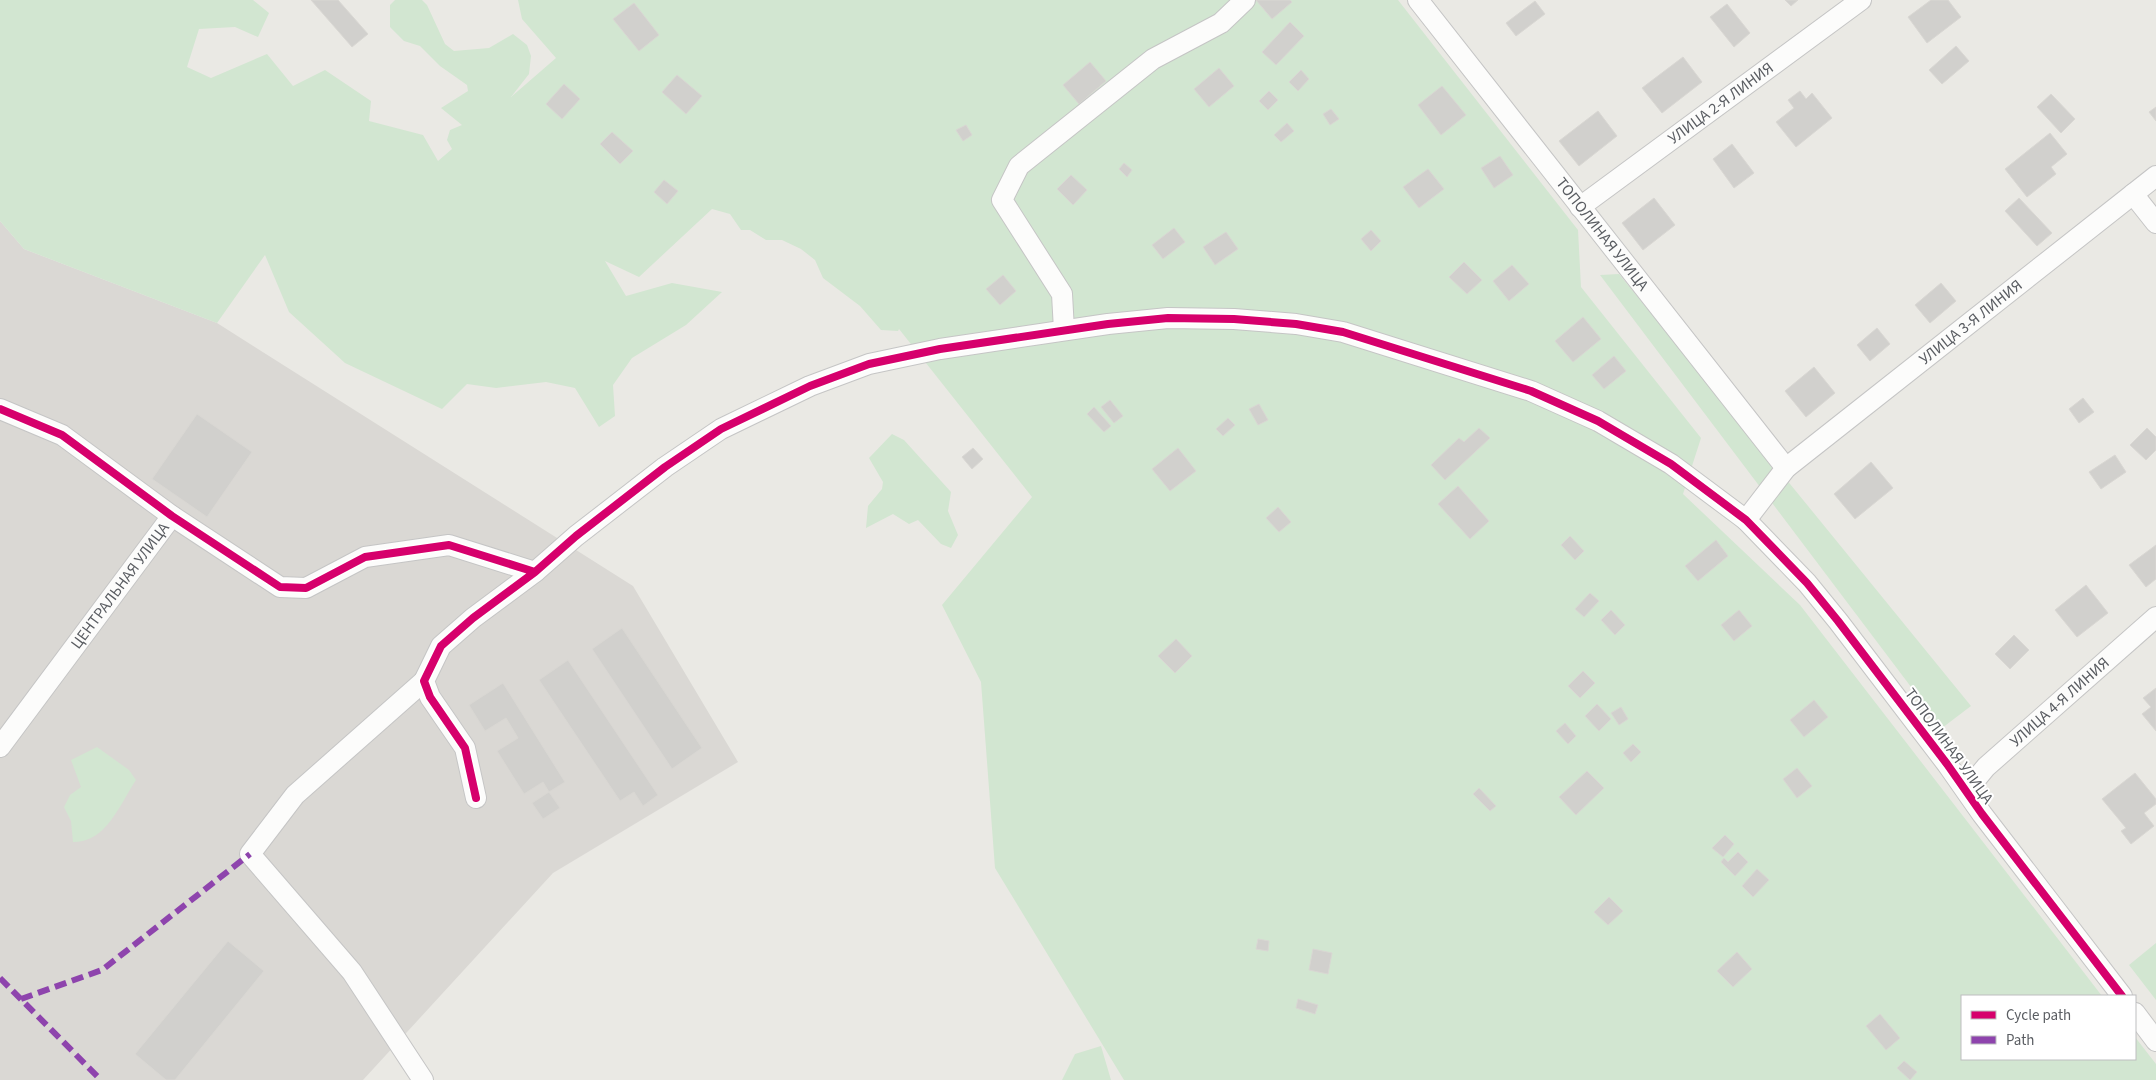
<svg xmlns="http://www.w3.org/2000/svg" width="2156" height="1080" viewBox="0 0 2156 1080" font-family="'Source Sans 3',sans-serif">
  <rect width="100%" height="100%" fill="#eae9e4"/>
  <path fill="#dad8d4" d="M 0,221 L 24,249 L 217,323 L 633,586 L 738,762 L 553,873 L 363,1080 L 0,1080 Z"/>
  <path fill="#d2e6d1" d="M 0,0 L 253,0 L 269,13 L 258,37 L 235,27 L 199,29 L 187,67 L 211,78 L 267,54 L 293,86 L 325,70 L 371,101 L 369,121 L 423,135 L 438,161 L 452,149 L 447,140 L 450,130 L 462,125 L 441,108 L 468,91 L 467,85 L 440,66 L 420,46 L 404,41 L 390,27 L 390,5 L 395,0 L 422,0 L 427,5 L 445,44 L 454,51 L 489,48 L 513,34 L 527,45 L 531,56 L 529,74 L 511,97 L 556,58 L 522,19 L 518,0 L 1398,0 L 1578,230 L 1581,287 L 1701,438 L 1683,494 L 1800,605 L 2102,996 L 1962,996 L 1962,1059 L 2135,1059 L 2135,1037 L 2156,1064 L 2156,1080 L 1124,1080 L 995,868 L 981,682 L 942,605 L 1032,497 L 899,329 L 898,331 L 881,330 L 860,306 L 823,278 L 815,260 L 801,249 L 782,240 L 766,240 L 750,230 L 741,230 L 730,214 L 712,209 L 639,277 L 605,261 L 626,296 L 672,283 L 722,292 L 686,325 L 632,358 L 613,385 L 615,416 L 599,427 L 575,388 L 546,382 L 496,388 L 467,384 L 442,409 L 345,363 L 289,312 L 265,255 L 217,323 L 24,249 L 0,221 Z
    M 1619,274 L 1971,706 L 1942,728 L 1600,275 Z
    M 892,434 L 904,440 L 951,492 L 948,511 L 958,535 L 951,548 L 941,544 L 918,520 L 909,524 L 893,514 L 866,528 L 868,506 L 882,489 L 883,482 L 869,458 Z
    M 97,747 L 129,770 L 136,780 C 120,804 106,843 73,842 L 71,821 L 64,807 L 70,795 L 81,787 L 71,760 Z
    M 2156,943 L 2156,1000 L 2129,965 Z
    M 1101,1046 L 1111,1080 L 1062,1080 L 1075,1054 Z"/>
  <path fill="#d1d0cd" stroke="#d9d7d3" d="M 311,0 L 338,0 L 368,34 L 352,47 Z
    M 1256,0 L 1290,0 L 1292,2 L 1272,19 Z
    M 1785,0 L 1798,0 L 1791,6 Z
    M 1931,0 L 1948,0 L 1961,17 L 1927,43 L 1908,17 Z
    M 1535,1 L 1545,14 L 1516,36 L 1506,23 Z
    M 634,3 L 659,35 L 639,51 L 613,19 Z
    M 1727,4 L 1750,33 L 1734,47 L 1710,17 Z
    M 1290,22 L 1304,36 L 1276,65 L 1262,52 Z
    M 1956,46 L 1969,61 L 1942,84 L 1929,70 Z
    M 1683,57 L 1702,82 L 1662,113 L 1642,88 Z
    M 1090,62 L 1106,81 L 1079,104 L 1063,85 Z
    M 1219,68 L 1234,86 L 1209,107 L 1194,89 Z
    M 1301,70 L 1309,79 L 1298,91 L 1289,82 Z
    M 677,75 L 702,96 L 686,114 L 662,92 Z
    M 564,84 L 580,99 L 562,119 L 546,104 Z
    M 1442,86 L 1466,115 L 1441,135 L 1418,105 Z
    M 1269,91 L 1278,100 L 1268,110 L 1259,101 Z
    M 1800,91 L 1806,99 L 1812,93 L 1832,118 L 1796,147 L 1776,122 L 1794,108 L 1788,100 Z
    M 2051,94 L 2075,119 L 2061,133 L 2037,107 Z
    M 2156,107 L 2156,121 L 2149,112 Z
    M 1331,109 L 1339,119 L 1330,125 L 1323,114 Z
    M 1598,111 L 1617,136 L 1579,166 L 1559,141 Z
    M 1287,123 L 1294,131 L 1281,142 L 1274,135 Z
    M 966,125 L 972,135 L 963,141 L 956,130 Z
    M 612,132 L 633,151 L 620,164 L 600,144 Z
    M 2050,133 L 2067,154 L 2051,167 L 2056,174 L 2027,197 L 2005,169 Z
    M 1732,144 L 1754,173 L 1734,188 L 1713,159 Z
    M 1500,156 L 1513,175 L 1494,188 L 1481,168 Z
    M 1124,163 L 1132,170 L 1127,177 L 1119,169 Z
    M 1428,169 L 1444,189 L 1419,208 L 1403,187 Z
    M 1071,175 L 1087,190 L 1073,205 L 1057,189 Z
    M 664,180 L 678,191 L 667,204 L 654,192 Z
    M 1654,198 L 1675,225 L 1643,250 L 1622,223 Z
    M 2019,198 L 2052,233 L 2037,246 L 2005,211 Z
    M 1174,228 L 1185,242 L 1163,259 L 1152,245 Z
    M 1371,230 L 1381,241 L 1371,251 L 1361,239 Z
    M 1226,232 L 1238,249 L 1215,265 L 1203,247 Z
    M 1464,262 L 1482,280 L 1467,294 L 1449,277 Z
    M 1512,265 L 1529,284 L 1509,301 L 1493,281 Z
    M 1003,275 L 1016,291 L 1000,305 L 986,289 Z
    M 1941,283 L 1956,301 L 1930,323 L 1915,305 Z
    M 1583,317 L 1601,339 L 1573,362 L 1555,341 Z
    M 1877,328 L 1890,344 L 1870,361 L 1857,345 Z
    M 1614,356 L 1626,371 L 1604,389 L 1592,375 Z
    M 1814,367 L 1835,393 L 1806,417 L 1785,391 Z
    M 2083,398 L 2094,412 L 2079,423 L 2069,409 Z
    M 1110,400 L 1123,416 L 1114,423 L 1101,407 Z
    M 1259,404 L 1268,420 L 1258,425 L 1249,409 Z
    M 1094,407 L 1111,426 L 1104,432 L 1087,414 Z
    M 197,414 L 252,452 L 207,517 L 152,479 Z
    M 1228,418 L 1235,425 L 1223,436 L 1216,429 Z
    M 1479,428 L 1490,438 L 1445,480 L 1431,465 L 1459,438 L 1464,442 Z
    M 2147,428 L 2156,437 L 2156,450 L 2146,460 L 2130,445 Z
    M 973,448 L 983,459 L 972,469 L 962,457 Z
    M 1178,448 L 1196,471 L 1170,491 L 1152,469 Z
    M 2115,455 L 2126,472 L 2101,489 L 2089,472 Z
    M 1871,462 L 1893,488 L 1855,519 L 1834,494 Z
    M 1458,486 L 1489,521 L 1470,539 L 1438,504 Z
    M 1278,507 L 1291,522 L 1279,532 L 1266,518 Z
    M 1570,536 L 1584,551 L 1575,560 L 1561,545 Z
    M 1716,540 L 1728,556 L 1698,581 L 1685,566 Z
    M 2156,545 L 2156,579 L 2146,587 L 2129,565 Z
    M 2086,585 L 2108,613 L 2077,637 L 2055,610 Z
    M 1590,593 L 1599,601 L 1584,617 L 1575,609 Z
    M 1611,610 L 1625,625 L 1615,635 L 1601,620 Z
    M 1739,610 L 1752,626 L 1734,641 L 1721,625 Z
    M 622,628 L 702,748 L 672,769 L 592,649 Z
    M 2014,635 L 2029,650 L 2010,669 L 1995,654 Z
    M 1176,639 L 1192,656 L 1175,673 L 1158,656 Z
    M 568,660 L 658,795 L 643,806 L 634,792 L 620,801 L 539,680 Z
    M 1583,671 L 1595,683 L 1580,698 L 1568,686 Z
    M 503,683 L 565,782 L 549,792 L 543,782 L 524,794 L 497,751 L 518,738 L 506,718 L 485,731 L 469,705 Z
    M 2156,688 L 2156,731 L 2142,714 L 2151,707 L 2143,698 Z
    M 1814,700 L 1828,717 L 1804,737 L 1790,720 Z
    M 1597,704 L 1611,719 L 1599,731 L 1585,716 Z
    M 1621,707 L 1628,719 L 1619,725 L 1611,713 Z
    M 1565,723 L 1576,736 L 1568,744 L 1556,731 Z
    M 1633,744 L 1641,752 L 1631,762 L 1623,753 Z
    M 1797,768 L 1812,786 L 1797,798 L 1783,779 Z
    M 1587,771 L 1604,788 L 1576,815 L 1559,797 Z
    M 2135,773 L 2156,799 L 2156,804 L 2144,813 L 2154,826 L 2131,844 L 2121,831 L 2126,828 L 2102,799 Z
    M 1479,788 L 1496,806 L 1490,811 L 1473,794 Z
    M 549,792 L 560,808 L 543,819 L 532,803 Z
    M 1725,835 L 1734,844 L 1723,857 L 1712,848 Z
    M 1738,852 L 1748,862 L 1735,876 L 1721,862 L 1724,858 L 1728,862 Z
    M 1757,869 L 1769,880 L 1753,897 L 1742,886 Z
    M 1609,897 L 1623,911 L 1608,925 L 1594,912 Z
    M 1258,939 L 1269,941 L 1268,951 L 1256,949 Z
    M 228,941 L 264,971 L 175,1080 L 166,1080 L 135,1054 Z
    M 1313,949 L 1332,953 L 1328,974 L 1309,970 Z
    M 1737,952 L 1752,969 L 1733,987 L 1717,971 Z
    M 1298,999 L 1318,1005 L 1315,1014 L 1296,1008 Z
    M 1880,1014 L 1900,1038 L 1886,1050 L 1866,1026 Z
    M 1904,1061 L 1917,1072 L 1910,1080 L 1897,1068 Z"/>
  <g fill="none" stroke-linecap="round" stroke-linejoin="round">
    <g stroke="#c5c5c5" stroke-width="22">
      <g id="minor">
        <path id="s1" d="M 1418,0 L 1786,468"/>
        <path d="M 2133,194 L 2156,223"/>
        <path id="s2" d="M 1580,207 L 1861,0"/>
        <path d="M 1064,330 L 1062,294 L 1002,200 L 1019,166 L 1153,59 L 1221,23 L 1245,0"/>
        <path d="M 0,409 L 62,435 L 172,516 L 280,587 L 306,588 L 365,557 L 449,545 L 535,572"/>
        <path id="s3" d="M 1746,520 L 1786,468 L 2156,176"/>
        <path id="s4" d="M 0,747 L 172,516"/>
        <path id="s5" d="M 1967,790 L 1986,767 L 2156,617"/>
        <path d="M 476,798 L 465,748 L 430,697 L 424,681 L 441,646 L 473,618 L 535,572 L 576,536 L 665,467 L 721,429 L 810,386 L 869,364 L 940,349 L 1108,324 L 1168,318 L 1234,319 L 1296,324 L 1343,332 L 1531,391 L 1598,421 L 1671,464 L 1746,520 L 1807,583 L 1838,621 L 1947,764 L 1982,814 L 2122,996"/>
        <path d="M 2135,1013 L 2156,1041"/>
        <path d="M 423,1080 L 352,972 L 250,854 L 295,795 L 424,681"/>
      </g>
    </g>
    <use href="#minor" stroke="#fcfcfb" stroke-width="20"/>
    <path stroke="#8e44ad" stroke-width="6" stroke-dasharray="12 6" stroke-linecap="butt" d="M 0,978 L 101,1080
      M 21,999 L 102,970 L 250,854"/>
    <g stroke="#fff" stroke-width="11">
      <path id="cycleway" d="M 0,409 L 62,435 L 172,516 L 280,587 L 306,588 L 365,557 L 449,545 L 535,572
        M 476,798 L 465,748 L 430,697 L 424,681 L 441,646 L 473,618 L 535,572 L 576,536 L 665,467 L 721,429 L 810,386 L 869,364 L 940,349 L 1108,324 L 1168,318 L 1234,319 L 1296,324 L 1343,332 L 1531,391 L 1598,421 L 1671,464 L 1746,520 L 1807,583 L 1838,621 L 1947,764 L 1982,814 L 2122,996"/>
    </g>
    <use href="#cycleway" stroke="#d6006c" stroke-width="8"/>
  </g>
  <g text-anchor="middle" dominant-baseline="central" stroke-width="4" stroke-linejoin="round" paint-order="stroke">
    <g font-size="16" fill="#5a5d62" stroke="#fff">
      <text stroke="none"><textPath href="#s2" startOffset="175">УЛИЦА 2-Я ЛИНИЯ</textPath></text>
      <text stroke="none"><textPath href="#s1" startOffset="298">ТОПОЛИНАЯ УЛИЦА</textPath></text>
      <text stroke="none"><textPath href="#s3" startOffset="301">УЛИЦА 3-Я ЛИНИЯ</textPath></text>
      <text stroke="none"><textPath href="#s4" startOffset="201">ЦЕНТРАЛЬНАЯ УЛИЦА</textPath></text>
      <text stroke="none"><textPath href="#s5" startOffset="128">УЛИЦА 4-Я ЛИНИЯ</textPath></text>
      <text transform="translate(1949 746) rotate(54)">ТОПОЛИНАЯ УЛИЦА</text>
    </g>
  </g>
  <rect x="1961" y="995" width="175" height="65" fill="#ffffff" stroke="#bdbec0"/>
  <rect x="1971" y="1011" width="25" height="8" fill="#d6006c" stroke="#bdbec0"/>
  <text x="2006" y="1020" font-size="15" fill="#5a5d62">Cycle path</text>
  <rect x="1971" y="1036" width="25" height="8" fill="#8e44ad" stroke="#bdbec0"/>
  <text x="2006" y="1045" font-size="15" fill="#5a5d62">Path</text>
</svg>
